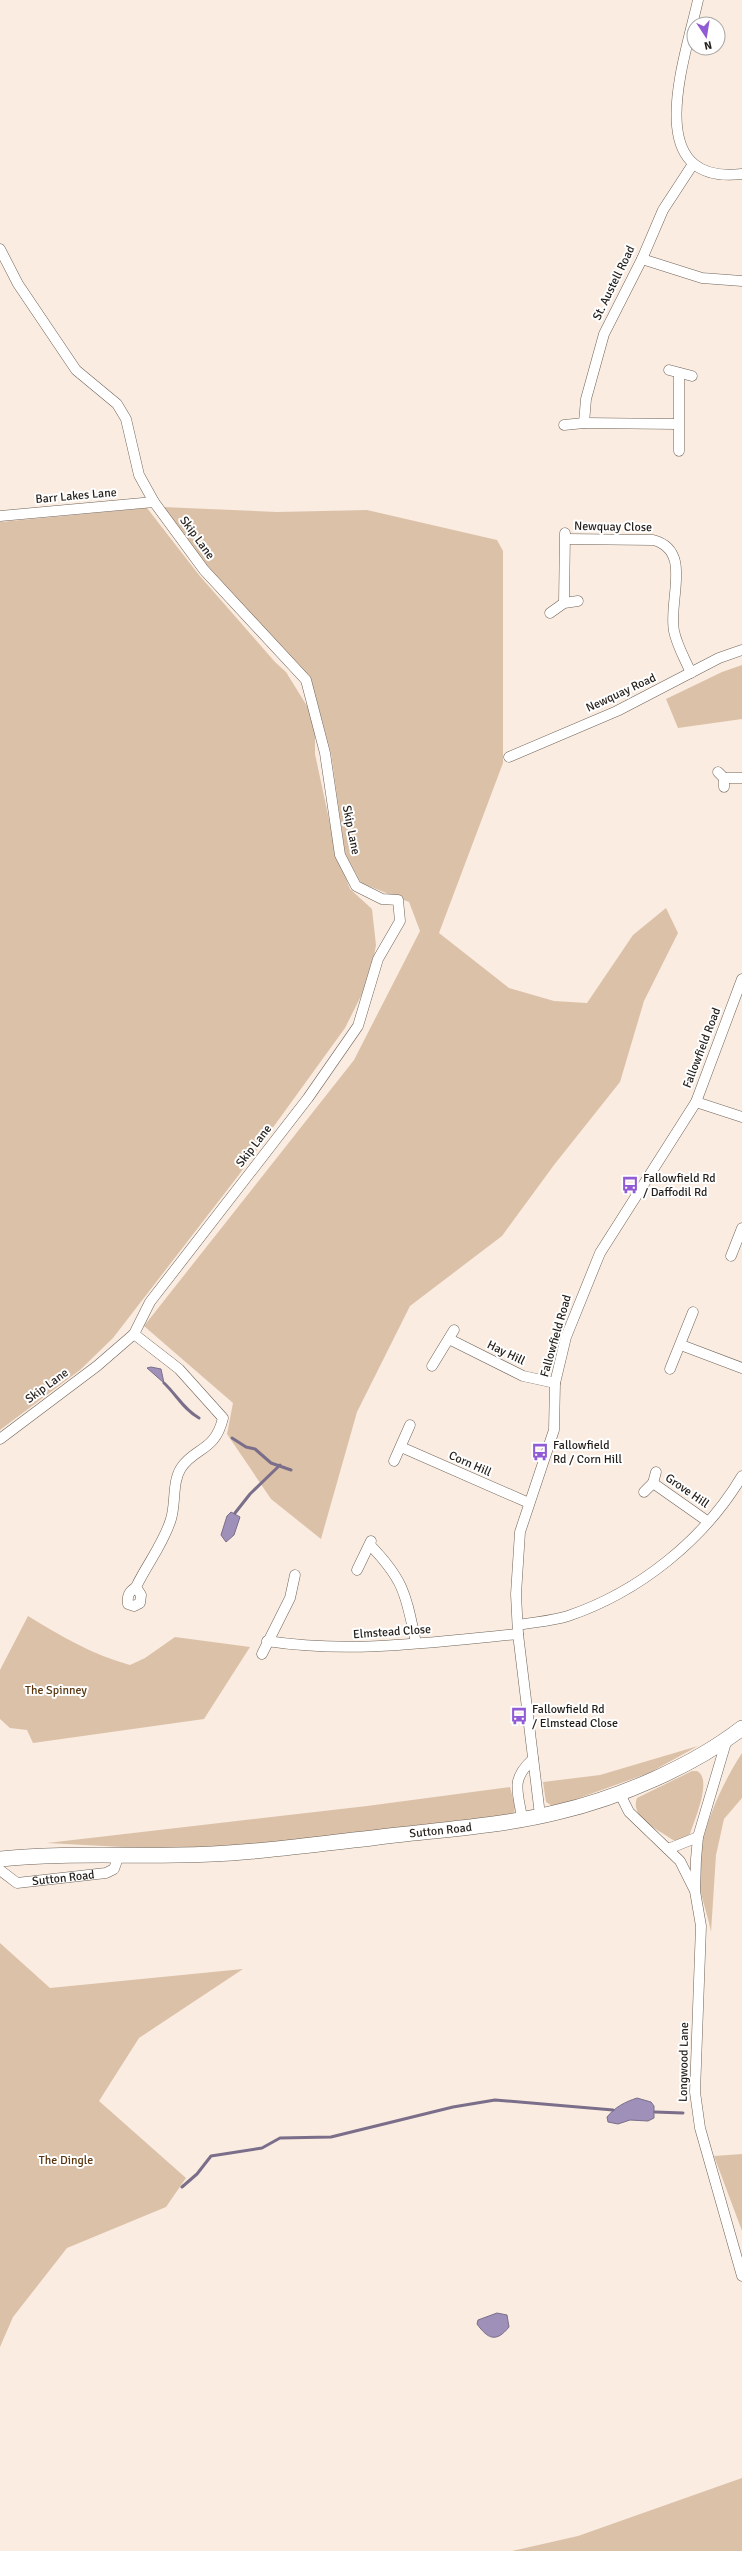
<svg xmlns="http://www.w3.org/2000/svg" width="742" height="2551" viewBox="0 0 742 2551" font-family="Signika,sans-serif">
  <rect width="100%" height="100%" fill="#faece0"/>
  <path fill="#dcc1a9" d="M 163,507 L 277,512 L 367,510 L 497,540 L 503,551 L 503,763 L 439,933 L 509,988 L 554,1001 L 587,1003 L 633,935 L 666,908 L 678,933 L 644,1001 L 620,1082 L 554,1165 L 502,1236 L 410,1306 L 357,1412 L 321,1539 L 271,1499 L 227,1434 L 233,1403 L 144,1326 L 354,1060 L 420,931 L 409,902 L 361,883 L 345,853 L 331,753 L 312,683 L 207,567 Z
    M 147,508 L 199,575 L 275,662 L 286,672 L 315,719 L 315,754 L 336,852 L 350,889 L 372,909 L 376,945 L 370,978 L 345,1028 L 238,1176 L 113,1338 L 80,1370 L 0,1430 L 0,522 Z
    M 742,665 L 742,719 L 678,728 L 666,699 L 722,672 Z
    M 28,1616 C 61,1636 93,1655 130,1665 L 145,1658 L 175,1637 L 250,1647 L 204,1719 L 33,1743 L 27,1730 L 10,1728 L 0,1719 L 0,1670 Z
    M 698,1746 L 649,1773 L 554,1807 L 546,1802 L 543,1782 L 600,1775 Z
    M 742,1753 L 742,1798 L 724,1819 L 716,1855 L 711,1932 C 708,1915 701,1898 699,1881 C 696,1839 720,1787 742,1753 Z
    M 692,1771 L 697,1771 C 713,1778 694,1821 690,1834 L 679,1841 L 673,1840 C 660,1830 629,1818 637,1798 Z
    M 510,1787 L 515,1807 L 514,1814 L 287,1842 L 179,1850 L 47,1843 L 367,1806 Z
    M 0,1943 L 50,1988 L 243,1969 L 139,2038 L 99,2101 L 186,2178 L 166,2207 L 67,2248 L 13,2317 L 0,2347 Z
    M 742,2154 L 742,2231 L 714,2156 Z
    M 742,2478 L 742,2551 L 512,2551 L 578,2536 Z"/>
  <path fill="#9f90b9" stroke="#7a6e8a" d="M 151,1367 L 161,1369 L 164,1383 L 147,1368 Z
    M 231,1512 L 240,1517 L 234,1535 L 226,1542 L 221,1535 L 227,1516 Z
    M 637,2098 L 651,2102 L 654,2106 L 654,2118 L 648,2121 L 630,2120 L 618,2124 L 608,2122 L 607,2117 C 615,2107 625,2102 637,2098 Z
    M 497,2313 L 507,2315 L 509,2327 C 496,2343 488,2339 477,2324 L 478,2320 Z"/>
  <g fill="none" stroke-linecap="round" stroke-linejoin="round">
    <path stroke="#7a6e8a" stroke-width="3" d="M 164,1383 C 176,1394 184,1410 199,1418
      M 232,1438 L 246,1447 L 255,1449 L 271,1463 L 291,1470
      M 235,1513 L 250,1494 L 280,1465
      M 655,2112 L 683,2113
      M 182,2187 L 197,2174 L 211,2156 L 262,2148 L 280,2138 L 331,2137 L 453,2107 L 495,2100 L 613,2110"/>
    <g stroke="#6f6358" stroke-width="11">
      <g id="street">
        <path d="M 698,0 C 686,56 638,186 742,174"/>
        <path d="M 0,249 L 18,284 L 76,370 L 117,404 L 126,419 L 139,475 L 154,502 L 204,570 L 306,680 L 325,753 L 340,855 L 356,886 L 382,899 L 398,900 L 400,921 L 378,959 L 358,1026 L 308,1098 L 150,1302 L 134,1334 L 97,1366 L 0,1439"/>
        <path d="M 642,259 L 702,278 L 742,281"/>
        <path d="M 669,370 L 692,376"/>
        <path d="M 679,373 L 679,451"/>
        <path d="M 584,423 L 586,399 L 604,334 L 642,259 L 663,210 L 693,164"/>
        <path d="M 564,425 L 584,423 L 677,424"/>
        <path d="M 0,516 L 154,502"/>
        <path d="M 566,539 L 653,540 C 693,550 668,600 674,631 C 677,646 685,659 691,673"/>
        <path d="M 564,603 L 565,533"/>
        <path d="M 550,613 L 564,603 L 578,601"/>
        <path d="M 509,757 L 617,711 L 719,658 L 742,650"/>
        <path d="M 718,772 L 724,778 L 724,787"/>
        <path d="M 724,778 L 742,778"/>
        <path d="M 696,1102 L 742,1117"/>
        <path d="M 731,1256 L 742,1228"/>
        <path d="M 134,1334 L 179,1369 L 223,1418 C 215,1452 195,1447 181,1468 C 172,1482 176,1503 171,1519 C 164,1543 147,1564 136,1587 L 141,1595 L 140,1603 L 134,1606 L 128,1604 C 127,1595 129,1592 136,1587"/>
        <path d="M 449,1339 L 523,1376 L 555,1383"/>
        <path d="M 681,1345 L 742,1368"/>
        <path d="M 432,1366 L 454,1330"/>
        <path d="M 670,1369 L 693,1312"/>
        <path d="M 401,1447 L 529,1503"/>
        <path d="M 394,1461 L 410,1425"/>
        <path d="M 653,1483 L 707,1521"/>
        <path d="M 644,1492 L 653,1483 L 656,1472"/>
        <path d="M 370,1545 C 405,1581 406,1596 416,1643"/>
        <path d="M 357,1570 L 371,1541"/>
        <path d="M 518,1625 C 534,1622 553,1621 568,1616 C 639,1592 704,1540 742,1476"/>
        <path d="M 267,1641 C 351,1654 434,1642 518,1634"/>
        <path d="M 262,1654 L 290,1598 L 295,1575"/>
        <path d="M 727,1739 L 698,1837 L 696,1859 L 695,1891 L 701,1926 L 695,2092 L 700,2128 L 742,2276"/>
        <path d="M 619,1792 L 629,1812 L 680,1861 L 694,1889"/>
        <path d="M 540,1815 L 518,1634 L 516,1594 L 520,1532 L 554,1430 L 555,1383 L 566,1337 L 600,1253 L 696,1102 L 742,979"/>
        <path d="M 522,1818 C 518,1791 510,1780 533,1759"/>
        <path d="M 668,1849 L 698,1837"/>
        <path id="s1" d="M 0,1870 L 17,1883 L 106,1873 L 114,1869 L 119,1855"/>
      </g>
    </g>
    <g stroke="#6f6358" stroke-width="16">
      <g id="secondary">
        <path id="s2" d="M 0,1859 C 59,1853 117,1856 177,1855 C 241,1855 307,1845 372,1838 C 433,1830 498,1827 558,1812 C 619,1798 693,1766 742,1728"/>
      </g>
    </g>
    <use href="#street" stroke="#fff" stroke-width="10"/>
    <use href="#secondary" stroke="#fff" stroke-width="15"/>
  </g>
  <defs>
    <g id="bus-bare" transform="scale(1.38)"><path d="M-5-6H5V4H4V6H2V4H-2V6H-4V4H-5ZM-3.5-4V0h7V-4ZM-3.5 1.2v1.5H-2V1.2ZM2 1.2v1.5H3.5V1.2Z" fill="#905bd4" stroke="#fff" stroke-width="2.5" paint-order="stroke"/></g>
  </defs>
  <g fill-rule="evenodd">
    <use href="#bus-bare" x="630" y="1185"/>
    <use href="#bus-bare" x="540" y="1452"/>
    <use href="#bus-bare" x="519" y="1716"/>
  </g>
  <g text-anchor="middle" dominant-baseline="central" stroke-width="4" stroke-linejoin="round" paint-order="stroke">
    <g font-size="12" fill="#241f1b" stroke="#fff">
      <text transform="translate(614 283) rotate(-64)">St. Austell Road</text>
      <text transform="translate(76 496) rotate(-5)">Barr Lakes Lane</text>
      <text transform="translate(613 527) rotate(1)">Newquay Close</text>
      <text transform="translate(197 538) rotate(54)">Skip Lane</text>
      <text transform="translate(621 693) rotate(-25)">Newquay Road</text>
      <text transform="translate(351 830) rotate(79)">Skip Lane</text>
      <text transform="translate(702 1048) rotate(-69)">Fallowfield Road</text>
      <text transform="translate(254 1146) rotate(-52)">Skip Lane</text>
      <text transform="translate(556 1336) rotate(-74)">Fallowfield Road</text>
      <text transform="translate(506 1353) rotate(26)">Hay Hill</text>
      <text transform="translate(47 1386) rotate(-36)">Skip Lane</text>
      <text transform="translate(470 1464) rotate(24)">Corn Hill</text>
      <text transform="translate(687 1491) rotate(35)">Grove Hill</text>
      <text transform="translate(392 1632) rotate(-4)">Elmstead Close</text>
      <text stroke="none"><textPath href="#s2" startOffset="442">Sutton Road</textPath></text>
      <text stroke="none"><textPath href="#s1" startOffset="68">Sutton Road</textPath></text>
      <text transform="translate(684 2062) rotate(-89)">Longwood Lane</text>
    </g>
    <g font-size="12" fill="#241f1b" stroke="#fff" text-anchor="start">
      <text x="643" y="1178">Fallowfield Rd<tspan x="643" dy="14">/ Daffodil Rd</tspan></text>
      <text x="553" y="1445">Fallowfield<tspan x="553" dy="14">Rd / Corn Hill</tspan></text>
      <text x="532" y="1709">Fallowfield Rd<tspan x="532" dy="14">/ Elmstead Close</tspan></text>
    </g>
    <g font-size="12" fill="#5a370e" stroke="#fff">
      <text x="56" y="1690">The Spinney</text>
      <text x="66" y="2160">The Dingle</text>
    </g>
  </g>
  <g transform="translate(706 36) rotate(168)"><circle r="19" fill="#ffffff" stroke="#a7a5a4"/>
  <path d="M0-3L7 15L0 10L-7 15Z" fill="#905bd4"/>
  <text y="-6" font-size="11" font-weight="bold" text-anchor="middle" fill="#241f1b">N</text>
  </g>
</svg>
